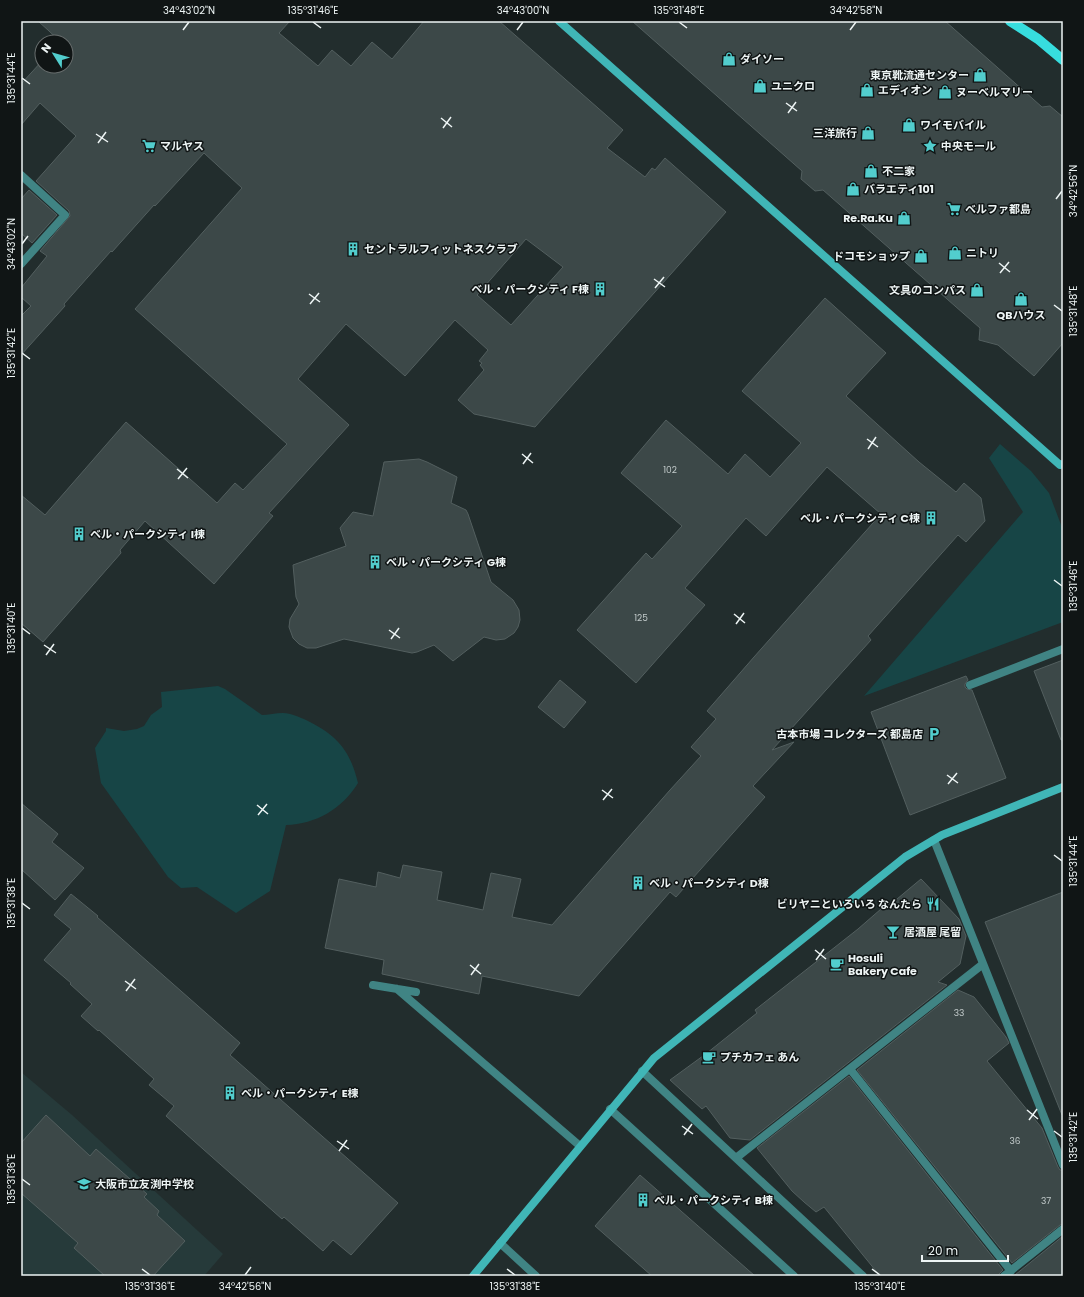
<svg xmlns="http://www.w3.org/2000/svg" width="1084" height="1297" viewBox="0 0 1084 1297" font-family="Poppins,'Noto Sans JP',sans-serif">
  <rect width="100%" height="100%" fill="#222d2d"/>
  <path fill="#263a3a" d="M 21,1072 L 72,1115 L 223,1254 L 204,1276 L 21,1276 Z"/>
  <path fill="#174546" d="M 1000,444 L 1031,471 L 1049,493 L 1063,530 L 1063,622 L 864,696 L 1023,512 L 989,458 Z
    M 218,686 L 225,689 L 262,715 C 268,715 276,713 283,713 C 291,713 299,717 306,720 C 337,735 350,750 358,783 C 342,809 316,824 286,825 L 270,891 L 236,913 L 197,887 L 181,888 L 168,877 L 101,783 L 95,748 L 106,731 L 106,728 L 124,731 L 137,729 L 144,726 L 151,715 L 162,707 L 161,692 Z"/>
  <path fill="#3c4848" stroke="#535f5f" fill-rule="evenodd" d="M 38,21 L 290,21 L 279,33 L 318,66 L 332,50 L 351,66 L 372,42 L 392,59 L 424,21 L 499,21 L 623,130 L 607,148 L 645,177 L 652,168 L 655,170 L 665,158 L 726,212 L 535,427 L 474,414 L 458,400 L 484,370 L 480,365 L 482,363 L 479,361 L 488,350 L 455,320 L 405,376 L 346,324 L 298,379 L 349,425 L 269,513 L 273,516 L 214,584 L 145,521 L 120,550 L 121,553 L 43,642 L 21,623 L 21,495 L 45,515 L 126,422 L 217,503 L 235,483 L 243,490 L 287,444 L 135,309 L 242,188 L 204,153 L 155,206 L 154,205 L 112,252 L 111,251 L 64,304 L 65,306 L 21,355 L 21,316 L 31,306 L 21,297 L 21,288 L 47,256 L 40,251 L 70,216 L 69,211 L 36,181 L 76,136 L 40,103 L 21,125 L 21,84 L 42,61 L 42,66 L 66,66 L 66,42 L 60,42 L 60,41 ZM 526,239 L 563,267 L 511,325 L 477,295 Z
    M 632,21 L 945,21 L 1042,107 L 1050,106 L 1063,117 L 1063,343 L 1034,376 L 998,345 L 979,340 L 980,328 L 823,190 L 815,191 L 801,179 L 802,171 Z
    M 29,190 L 57,215 L 32,243 L 21,233 L 21,199 Z
    M 825,298 L 886,353 L 846,396 L 919,462 L 956,492 L 964,483 L 981,498 L 985,521 L 966,542 L 958,535 L 868,636 L 871,640 L 772,750 L 794,742 L 753,786 L 765,797 L 676,897 L 670,892 L 579,996 L 482,976 L 479,994 L 382,974 L 384,960 L 325,948 L 339,879 L 376,887 L 378,872 L 400,878 L 403,865 L 442,872 L 437,900 L 483,910 L 491,873 L 521,879 L 512,917 L 552,925 L 670,790 L 701,756 L 691,747 L 716,719 L 707,711 L 754,657 L 881,514 L 827,467 L 766,536 L 746,518 L 685,588 L 705,605 L 636,683 L 577,630 L 646,553 L 652,559 L 682,526 L 621,473 L 666,420 L 728,474 L 745,454 L 770,477 L 801,443 L 742,391 Z
    M 419,459 L 427,462 L 457,477 L 451,503 L 466,510 L 468,514 L 491,582 L 513,600 L 519,610 L 520,620 L 518,627 L 514,633 L 505,639 L 496,640 L 484,637 L 453,661 L 434,645 L 417,652 L 412,653 L 344,639 L 316,648 L 307,648 L 299,644 L 293,638 L 289,627 L 290,619 L 299,604 L 296,597 L 293,565 L 346,546 L 340,528 L 353,512 L 373,516 L 384,462 Z
    M 1063,660 L 1063,740 L 1061,740 L 1034,671 Z
    M 966,676 L 968,680 L 965,684 L 965,687 L 967,689 L 972,690 L 1006,778 L 910,815 L 871,712 Z
    M 560,680 L 586,702 L 564,728 L 538,707 Z
    M 21,803 L 58,834 L 52,842 L 84,868 L 55,900 L 21,869 Z
    M 921,879 L 959,919 L 966,936 L 960,964 L 938,982 L 947,985 L 750,1140 L 730,1138 L 706,1106 L 702,1109 L 670,1080 L 707,1053 L 757,1013 L 755,1010 L 858,929 L 889,902 L 891,904 Z
    M 1063,892 L 1063,1115 L 1062,1115 L 985,922 Z
    M 71,894 L 98,916 L 97,917 L 240,1043 L 230,1055 L 398,1203 L 351,1255 L 333,1240 L 323,1251 L 284,1217 L 282,1219 L 203,1149 L 166,1116 L 174,1106 L 149,1085 L 154,1079 L 99,1030 L 98,1031 L 81,1016 L 92,1004 L 70,984 L 71,983 L 44,960 L 71,929 L 54,915 Z
    M 958,990 L 974,997 L 1006,1037 L 1009,1043 L 987,1061 L 1042,1128 L 1058,1167 L 1060,1170 L 1063,1170 L 1063,1224 L 1060,1225 L 1012,1263 L 857,1070 Z
    M 849,1076 L 1003,1270 L 999,1274 L 999,1276 L 880,1276 L 824,1207 L 816,1212 L 804,1202 L 792,1191 L 757,1148 Z
    M 46,1115 L 90,1156 L 96,1149 L 147,1194 L 144,1197 L 159,1211 L 157,1215 L 185,1241 L 153,1276 L 105,1276 L 74,1248 L 78,1243 L 21,1193 L 21,1143 Z
    M 640,1175 L 755,1276 L 652,1276 L 595,1226 Z
    M 1063,1236 L 1063,1276 L 1013,1276 L 1015,1275 Z"/>
  <g fill="none" stroke-linecap="round" stroke-linejoin="round">
    <path stroke="#408484" stroke-width="8" d="M 970,685 L 1063,649
      M 373,985 L 416,992
      M 397,989 L 580,1146
      M 610,1109 L 794,1276
      M 500,1243 L 536,1276"/>
    <path stroke="#408484" stroke-width="8" d="M 21,175 L 65,215 L 21,264
      M 934,840 L 1063,1165
      M 850,1069 L 1011,1271
      M 642,1071 L 863,1276
      M 736,1158 L 983,964
      M 1004,1276 L 1063,1229"/>
    <path stroke="#40b6b7" stroke-width="8" d="M 559,21 L 1060,465 L 1063,464
      M 473,1276 L 654,1058 L 905,857 L 942,835 L 1063,787"/>
    <path stroke="#37ddde" stroke-width="10" d="M 1010,21 L 1038,39 L 1063,60"/>
  </g>
  <path fill="none" stroke="#edf4f4" stroke-width="1.5" d="M 313,22 L 321,28M 679,22 L 687,28M 183,30 L 189,22M 517,30 L 523,22M 850,30 L 856,22M 22,78 L 30,84M 786,103 L 797,111M 788,113 L 796,102M 441,118 L 452,127M 443,128 L 451,117M 96,134 L 108,142M 98,143 L 106,132M 1056,199 L 1062,191M 22,244 L 28,236M 999,263 L 1010,272M 1000,273 L 1009,262M 654,279 L 665,287M 655,288 L 664,277M 309,294 L 320,302M 310,304 L 319,293M 1054,305 L 1062,311M 22,353 L 30,359M 867,439 L 878,447M 868,449 L 876,437M 522,454 L 533,463M 523,464 L 531,453M 177,469 L 188,478M 178,479 L 187,468M 1054,580 L 1062,586M 734,614 L 745,623M 736,624 L 744,613M 22,628 L 30,634M 389,630 L 400,638M 391,639 L 399,628M 44,645 L 56,653M 46,655 L 54,644M 947,775 L 958,783M 948,784 L 957,773M 602,790 L 613,798M 603,800 L 612,789M 257,805 L 268,814M 258,815 L 267,804M 1054,855 L 1062,861M 22,903 L 30,909M 815,950 L 826,959M 816,960 L 824,949M 470,965 L 481,974M 471,975 L 479,964M 125,981 L 136,989M 126,991 L 135,979M 1027,1110 L 1038,1119M 1029,1120 L 1037,1109M 682,1126 L 693,1134M 1054,1131 L 1062,1137M 684,1135 L 692,1124M 337,1141 L 349,1149M 339,1151 L 347,1140M 22,1179 L 30,1185M 142,1269 L 150,1275M 507,1269 L 515,1275M 872,1269 L 880,1275M 245,1275 L 251,1267"/>
  <defs>
    <g id="shop-bare" transform="scale(1.08)"><path d="M-5-2.5h2.3a2.7 3.5 0 0 1 5.4 0H5L5.5 6h-11ZM-1.5-2.5h3a1.5 2.3 0 0 0-3 0Z" fill="#52cdcd" stroke="#101515" stroke-width="2.5" paint-order="stroke"/></g>
    <g id="supermarket-bare" transform="scale(1.08)"><path d="M-6-5.5h2.5l.6 2H6L4.5 2H-2.5L-4.4-4H-6ZM-1.5 3.2a1.3 1.3 0 1 0 .1 0ZM3 3.2a1.3 1.3 0 1 0 .1 0Z" fill="#52cdcd" stroke="#101515" stroke-width="2.5" paint-order="stroke"/></g>
    <g id="sight-bare" transform="scale(1.08)"><path d="M0-6L1.8-2.2L6-1.7L2.9 1.2L3.7 5.4L0 3.3L-3.7 5.4L-2.9 1.2L-6-1.7L-1.8-2.2Z" fill="#52cdcd" stroke="#101515" stroke-width="2.5" paint-order="stroke"/></g>
    <g id="building-bare" transform="scale(1.08)"><path d="M-4-6H4V6H1V3H-1V6H-4ZM-2.5-4.3h1.7v1.8h-1.7ZM.8-4.3h1.7v1.8H.8ZM-2.5-1h1.7V.8h-1.7ZM.8-1h1.7V.8H.8Z" fill="#52cdcd" stroke="#101515" stroke-width="2.5" paint-order="stroke"/></g>
    <g id="parking-bare" transform="scale(1.08)"><path d="M-3.5-5.5H1a3.5 3.5 0 0 1 0 7H-1V5.5H-3.5ZM-1-3.4V-.6H.8a1.4 1.4 0 0 0 0-2.8Z" fill="#52cdcd" stroke="#101515" stroke-width="2.5" paint-order="stroke"/></g>
    <g id="restaurant-bare" transform="scale(1.08)"><path d="M-5-6h1v4h1v-4h1v4h1v-4h1v5L-1.5 .5V6h-2V.5L-5-1ZM5-6V6H3V1.5H1.5Q1.5-4 5-6Z" fill="#52cdcd" stroke="#101515" stroke-width="2.5" paint-order="stroke"/></g>
    <g id="bar-bare" transform="scale(1.08)"><path d="M-6-5H6L.8 .8V4.5H3.5V6h-7V4.5H-.8V.8Z" fill="#52cdcd" stroke="#101515" stroke-width="2.5" paint-order="stroke"/></g>
    <g id="cafe-bare" transform="scale(1.08)"><path d="M-5.5-4.5H6V0H3Q3 3.5 0 3.5H-2.5Q-5.5 3.5-5.5 0ZM3-3.2v2h1.7v-2ZM-6 4.5H4V6H-6Z" fill="#52cdcd" stroke="#101515" stroke-width="2.5" paint-order="stroke"/></g>
    <g id="school-bare" transform="scale(1.08)"><path d="M0-5L7-2L0 1L-7-2ZM-4 1L0 2.5L4 1V4Q0 6-4 4Z" fill="#52cdcd" stroke="#101515" stroke-width="2.5" paint-order="stroke"/></g>
  </defs>
  <g fill-rule="evenodd">
    <use href="#shop-bare" x="729" y="59"/>
    <use href="#shop-bare" x="980" y="75"/>
    <use href="#shop-bare" x="760" y="86"/>
    <use href="#shop-bare" x="867" y="90"/>
    <use href="#shop-bare" x="945" y="92"/>
    <use href="#shop-bare" x="909" y="125"/>
    <use href="#shop-bare" x="868" y="133"/>
    <use href="#supermarket-bare" x="149" y="146"/>
    <use href="#sight-bare" x="930" y="146"/>
    <use href="#shop-bare" x="871" y="171"/>
    <use href="#shop-bare" x="853" y="189"/>
    <use href="#supermarket-bare" x="954" y="209"/>
    <use href="#shop-bare" x="904" y="218"/>
    <use href="#building-bare" x="353" y="249"/>
    <use href="#shop-bare" x="955" y="253"/>
    <use href="#shop-bare" x="921" y="256"/>
    <use href="#building-bare" x="600" y="289"/>
    <use href="#shop-bare" x="977" y="290"/>
    <use href="#shop-bare" x="1021" y="299"/>
    <use href="#building-bare" x="931" y="518"/>
    <use href="#building-bare" x="79" y="534"/>
    <use href="#building-bare" x="375" y="562"/>
    <use href="#parking-bare" x="934" y="734"/>
    <use href="#building-bare" x="638" y="883"/>
    <use href="#restaurant-bare" x="933" y="904"/>
    <use href="#bar-bare" x="893" y="932"/>
    <use href="#cafe-bare" x="837" y="964"/>
    <use href="#cafe-bare" x="709" y="1057"/>
    <use href="#building-bare" x="230" y="1093"/>
    <use href="#school-bare" x="84" y="1184"/>
    <use href="#building-bare" x="643" y="1200"/>
  </g>
  <g text-anchor="middle" dominant-baseline="central" stroke-width="3" stroke-linejoin="round" paint-order="stroke">
    <g font-size="9" fill="#c1c9c9">
      <text x="670" y="470">102</text>
      <text x="641" y="618">125</text>
      <text x="959" y="1013">33</text>
      <text x="1015" y="1141">36</text>
      <text x="1046" y="1201">37</text>
    </g>
    <g font-size="11" font-weight="bold" fill="#edf4f4" stroke="#101515" text-anchor="start">
      <text x="740" y="59">ダイソー</text>
      <text x="969" y="75" text-anchor="end">東京靴流通センター</text>
      <text x="771" y="86">ユニクロ</text>
      <text x="878" y="90">エディオン</text>
      <text x="956" y="92">ヌーベルマリー</text>
      <text x="920" y="125">ワイモバイル</text>
      <text x="857" y="133" text-anchor="end">三洋旅行</text>
      <text x="160" y="146">マルヤス</text>
      <text x="941" y="146">中央モール</text>
      <text x="882" y="171">不二家</text>
      <text x="864" y="189">バラエティ101</text>
      <text x="965" y="209">ベルファ都島</text>
      <text x="893" y="218" text-anchor="end">Re.Ra.Ku</text>
      <text x="364" y="249">セントラルフィットネスクラブ</text>
      <text x="966" y="253">ニトリ</text>
      <text x="910" y="256" text-anchor="end">ドコモショップ</text>
      <text x="589" y="289" text-anchor="end">ベル・パークシティ F棟</text>
      <text x="966" y="290" text-anchor="end">文具のコンパス</text>
      <text x="1021" y="315" text-anchor="middle">QBハウス</text>
      <text x="920" y="518" text-anchor="end">ベル・パークシティ C棟</text>
      <text x="90" y="534">ベル・パークシティ I棟</text>
      <text x="386" y="562">ベル・パークシティ G棟</text>
      <text x="923" y="734" text-anchor="end">古本市場 コレクターズ 都島店</text>
      <text x="649" y="883">ベル・パークシティ D棟</text>
      <text x="922" y="904" text-anchor="end">ビリヤニといろいろ なんたら</text>
      <text x="904" y="932">居酒屋 尾留</text>
      <text x="848" y="958">Hosuli<tspan x="848" dy="13">Bakery Cafe</tspan></text>
      <text x="720" y="1057">プチカフェ あん</text>
      <text x="241" y="1093">ベル・パークシティ E棟</text>
      <text x="95" y="1184">大阪市立友渕中学校</text>
      <text x="654" y="1200">ベル・パークシティ B棟</text>
    </g>
  </g>
  <rect width="1084" height="1297" fill="none" stroke="#101515" stroke-width="44"/>
  <g transform="translate(54 54) rotate(307)"><circle r="19" fill="#101515" stroke="#686e6e"/>
  <path d="M0-3L7 15L0 10L-7 15Z" fill="#52cdcd"/>
  <text y="-6" font-size="11" font-weight="bold" text-anchor="middle" fill="#edf4f4">N</text>
  </g>
  <path d="M922 1255v6h86v-6" fill="none" stroke="#edf4f4" stroke-width="2"/>
  <text x="928" y="1255" font-size="12" fill="#edf4f4" stroke="#101515" stroke-width="3" paint-order="stroke">20 m</text>
  <rect x="22" y="22" width="1040" height="1253" fill="none" stroke="#edf4f4" stroke-width="1.5"/>
  <g font-size="10" text-anchor="middle" fill="#edf4f4">
    <text x="189" y="14">34°43'02"N</text>
    <text x="313" y="14">135°31'46"E</text>
    <text x="523" y="14">34°43'00"N</text>
    <text x="679" y="14">135°31'48"E</text>
    <text x="856" y="14">34°42'58"N</text>
    <text transform="translate(11 78) rotate(-90)" y="4">135°31'44"E</text>
    <text transform="translate(1073 191) rotate(-90)" y="4">34°42'56"N</text>
    <text transform="translate(11 244) rotate(-90)" y="4">34°43'02"N</text>
    <text transform="translate(1073 311) rotate(-90)" y="4">135°31'48"E</text>
    <text transform="translate(11 353) rotate(-90)" y="4">135°31'42"E</text>
    <text transform="translate(1073 586) rotate(-90)" y="4">135°31'46"E</text>
    <text transform="translate(11 628) rotate(-90)" y="4">135°31'40"E</text>
    <text transform="translate(1073 861) rotate(-90)" y="4">135°31'44"E</text>
    <text transform="translate(11 903) rotate(-90)" y="4">135°31'38"E</text>
    <text transform="translate(1073 1137) rotate(-90)" y="4">135°31'42"E</text>
    <text transform="translate(11 1179) rotate(-90)" y="4">135°31'36"E</text>
    <text x="150" y="1290">135°31'36"E</text>
    <text x="245" y="1290">34°42'56"N</text>
    <text x="515" y="1290">135°31'38"E</text>
    <text x="880" y="1290">135°31'40"E</text>
  </g>
</svg>
